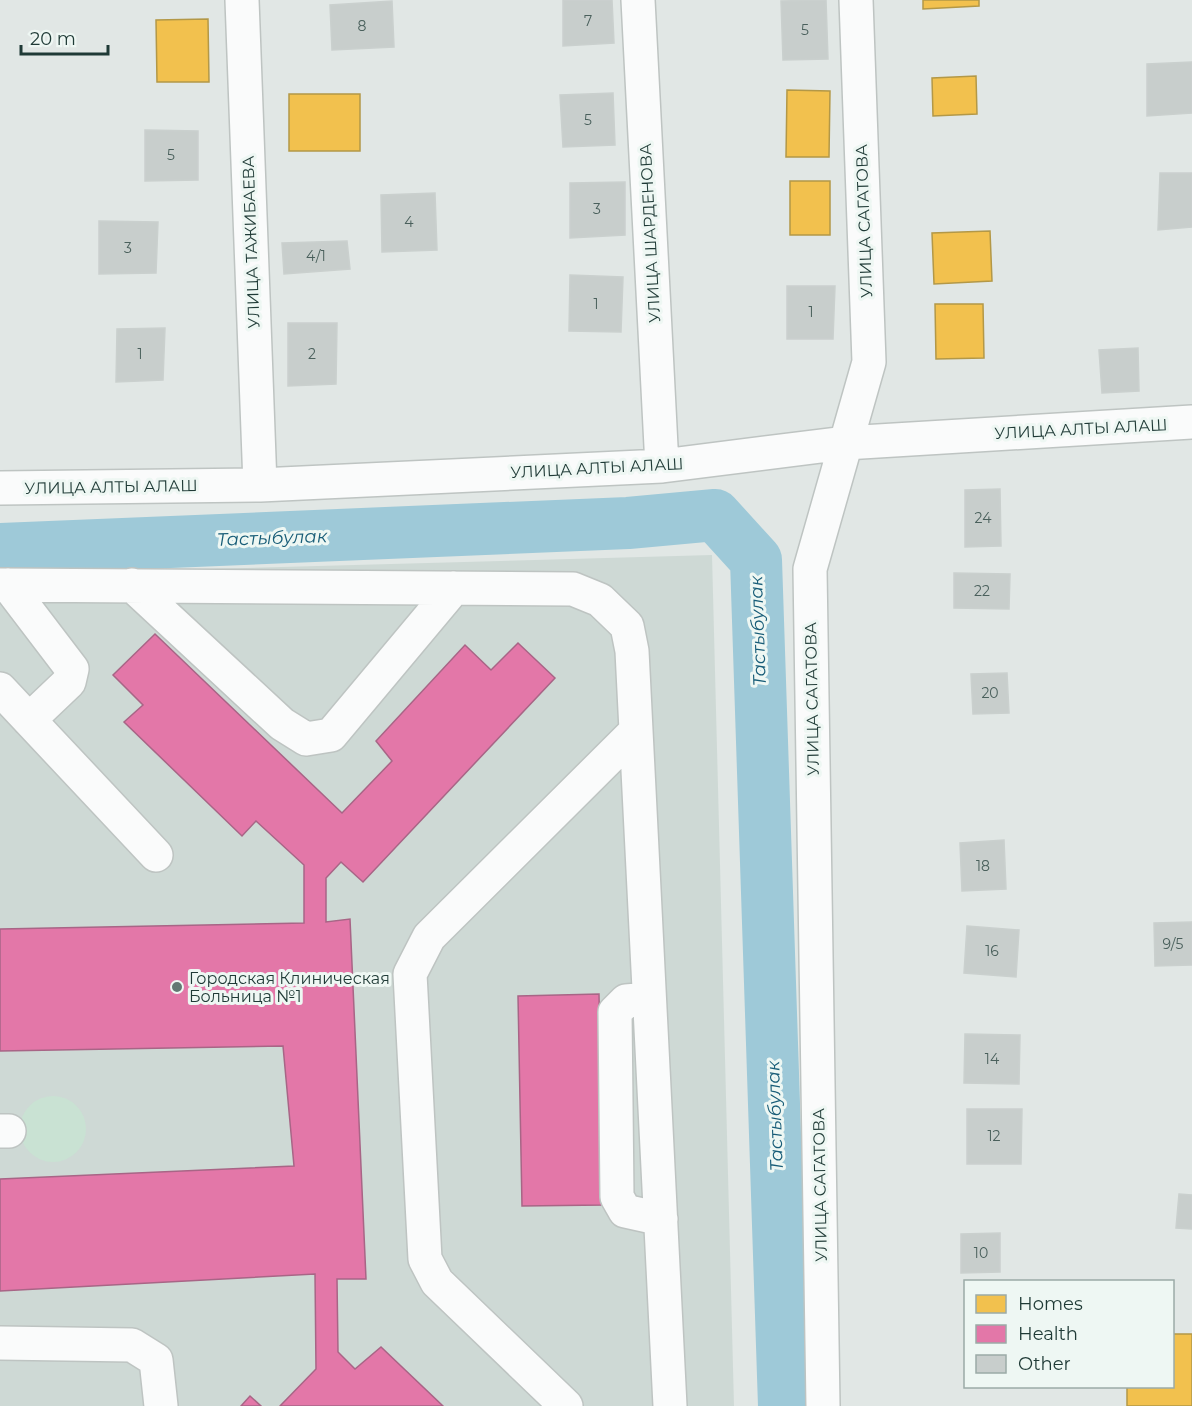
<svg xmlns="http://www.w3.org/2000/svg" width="1192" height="1406" viewBox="0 0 1192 1406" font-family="Montserrat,sans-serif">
  <rect width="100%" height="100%" fill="#e1e7e5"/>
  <path fill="#ced9d5" d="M 712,555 L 734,1406 L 0,1406 L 0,575 Z"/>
  <path fill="#c9e2d3" d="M20 1129a33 33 0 1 1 66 0a33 33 0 1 1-66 0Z"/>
  <path fill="#f2c14e" stroke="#b39847" stroke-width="1.5" d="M 923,0 L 979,0 L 979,6 L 923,9 Z
    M 208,19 L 209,82 L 157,82 L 156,20 Z
    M 976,76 L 977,114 L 933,116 L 932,78 Z
    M 787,90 L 830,91 L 829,157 L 786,157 Z
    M 289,94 L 360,94 L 360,151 L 289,151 Z
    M 790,181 L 830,181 L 830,235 L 790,235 Z
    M 990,231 L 992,281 L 934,284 L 932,233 Z
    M 935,304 L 983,304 L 984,358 L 936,359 Z
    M 1172,1334 L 1192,1334 L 1192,1406 L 1127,1406 L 1127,1386 L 1172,1386 Z"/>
  <path fill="#e377a8" stroke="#a86586" stroke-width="1.5" d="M 155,634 L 342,813 L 392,761 L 376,741 L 465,645 L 491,670 L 518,643 L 555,678 L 363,882 L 341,862 L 326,878 L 326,922 L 350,919 L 366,1279 L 337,1279 L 338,1352 L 355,1369 L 381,1347 L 443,1406 L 280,1406 L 316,1369 L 315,1274 L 0,1291 L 0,1179 L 294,1166 L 283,1046 L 0,1051 L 0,929 L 304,923 L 304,865 L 256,821 L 242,836 L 124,722 L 143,705 L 113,675 Z
    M 599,994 L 603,1205 L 522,1206 L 518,996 Z
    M 250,1396 L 261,1406 L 241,1406 Z"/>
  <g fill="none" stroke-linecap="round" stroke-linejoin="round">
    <path stroke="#9ec9d8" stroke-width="52" d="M 0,549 L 628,523 L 715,515 L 756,560 L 784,1406"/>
  </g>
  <path fill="#c8cecc" stroke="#cad0ce" stroke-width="1.5" d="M 563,0 L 612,0 L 614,43 L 563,46 Z
    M 826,0 L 828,59 L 783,60 L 781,1 Z
    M 392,1 L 394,47 L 332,50 L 330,5 Z
    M 1192,62 L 1192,113 L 1147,116 L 1147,64 Z
    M 613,93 L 615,145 L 563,147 L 560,95 Z
    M 145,130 L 198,131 L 198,180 L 145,181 Z
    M 1160,173 L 1192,173 L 1192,227 L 1158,230 Z
    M 625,182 L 625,235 L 570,238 L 570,183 Z
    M 435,193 L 437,250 L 382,252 L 381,195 Z
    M 99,221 L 158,222 L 156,273 L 99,274 Z
    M 347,241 L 350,269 L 284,274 L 282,243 Z
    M 570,275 L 623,277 L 621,332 L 569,331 Z
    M 787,286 L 835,286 L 833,339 L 787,339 Z
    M 288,323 L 337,323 L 336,384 L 288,386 Z
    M 165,328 L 163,380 L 116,382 L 117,329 Z
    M 1138,348 L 1139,391 L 1102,393 L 1099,350 Z
    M 1000,489 L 1001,546 L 965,547 L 965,490 Z
    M 954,573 L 1010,574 L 1009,609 L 954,608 Z
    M 1007,673 L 1009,713 L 973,714 L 971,674 Z
    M 1004,840 L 1006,889 L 962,891 L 960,843 Z
    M 1192,922 L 1192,965 L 1155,966 L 1154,923 Z
    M 967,926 L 1019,930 L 1016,977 L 964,973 Z
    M 965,1034 L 1020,1035 L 1019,1084 L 964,1083 Z
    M 967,1109 L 1022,1109 L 1021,1164 L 967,1164 Z
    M 1179,1194 L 1192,1195 L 1192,1229 L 1176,1228 Z
    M 1000,1233 L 1000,1272 L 961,1273 L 961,1234 Z"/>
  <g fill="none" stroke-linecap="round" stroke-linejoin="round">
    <g stroke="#bec4c2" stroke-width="36">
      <path id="minor" d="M 242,0 L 260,485
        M 638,0 L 662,466
        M 0,488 L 260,485 L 662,466 L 845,443 L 1192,422
        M 0,585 L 573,589 L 600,600 L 627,626 L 632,651 L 670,1406
        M 8,585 L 72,669 L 69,682 L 29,720
        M 132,585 L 282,724 L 306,739 L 331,735 L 454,588
        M 0,689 L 156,855
        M 649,999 L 626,1001 L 615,1012 L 617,1197 L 625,1211 L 661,1219
        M 0,1131 L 9,1131
        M 0,1343 L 132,1345 L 156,1360 L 161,1406
        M 566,1406 L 437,1282 L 425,1259 L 410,974 L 429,937 L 636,731
        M 823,1406 L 810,569 L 869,362 L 856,0"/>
    </g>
    <use href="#minor" stroke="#fafbfb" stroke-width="33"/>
  </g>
  <circle fill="#637773" stroke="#eef7f3" stroke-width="2" cx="177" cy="987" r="6"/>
  <g text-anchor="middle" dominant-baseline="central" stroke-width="6" stroke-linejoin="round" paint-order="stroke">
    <g font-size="14" fill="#4a605c">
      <text x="588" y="21">7</text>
      <text x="362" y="26">8</text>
      <text x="805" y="30">5</text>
      <text x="588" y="120">5</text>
      <text x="171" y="155">5</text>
      <text x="597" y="209">3</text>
      <text x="409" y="222">4</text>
      <text x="128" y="248">3</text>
      <text x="316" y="256">4/1</text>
      <text x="596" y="304">1</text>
      <text x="811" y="312">1</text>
      <text x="140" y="354">1</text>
      <text x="312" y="354">2</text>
      <text x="983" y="518">24</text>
      <text x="982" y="591">22</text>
      <text x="990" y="693">20</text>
      <text x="983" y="866">18</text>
      <text x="1173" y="944">9/5</text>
      <text x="992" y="951">16</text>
      <text x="992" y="1059">14</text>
      <text x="994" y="1136">12</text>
      <text x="981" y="1253">10</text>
    </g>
    <g font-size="16" fill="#1f3a36" stroke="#eef7f3">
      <text transform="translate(864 221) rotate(-92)">УЛИЦА САГАТОВА</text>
      <text transform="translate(650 233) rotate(-93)">УЛИЦА ШАРДЕНОВА</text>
      <text transform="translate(251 242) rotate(-92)">УЛИЦА ТАЖИБАЕВА</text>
      <text transform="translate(1081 429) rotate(-3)">УЛИЦА АЛТЫ АЛАШ</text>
      <text transform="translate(597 468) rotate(-3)">УЛИЦА АЛТЫ АЛАШ</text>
      <text transform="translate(111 487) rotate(-1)">УЛИЦА АЛТЫ АЛАШ</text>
      <text transform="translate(812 699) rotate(-91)">УЛИЦА САГАТОВА</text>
      <text transform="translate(820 1185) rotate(-91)">УЛИЦА САГАТОВА</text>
    </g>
    <g font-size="16" fill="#1f3a36" stroke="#eef7f3" text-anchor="start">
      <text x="189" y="978">Городская Клиническая<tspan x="189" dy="18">Больница №1</tspan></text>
    </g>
    <g font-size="18" font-style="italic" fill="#175c77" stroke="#eef7f3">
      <text transform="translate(272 538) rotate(-2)">Тастыбулак</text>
      <text transform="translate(758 631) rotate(-92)">Тастыбулак</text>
      <text transform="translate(775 1116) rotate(-92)">Тастыбулак</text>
    </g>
  </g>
  <rect x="964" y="1280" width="210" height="108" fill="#eef7f3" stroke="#9baba7" stroke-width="1.5"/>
  <rect x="976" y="1295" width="30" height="18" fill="#f2c14e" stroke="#9baba7" stroke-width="1.5"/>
  <text x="1018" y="1310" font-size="18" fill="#1f3a36">Homes</text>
  <rect x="976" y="1325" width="30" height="18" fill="#e377a8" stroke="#9baba7" stroke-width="1.5"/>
  <text x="1018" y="1340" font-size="18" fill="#1f3a36">Health</text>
  <rect x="976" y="1355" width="30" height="18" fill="#c8cecc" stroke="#9baba7" stroke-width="1.5"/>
  <text x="1018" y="1370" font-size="18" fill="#1f3a36">Other</text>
  <path d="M21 45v9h87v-9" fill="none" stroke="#1f3a36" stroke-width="3"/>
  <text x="30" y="45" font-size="18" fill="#1f3a36" stroke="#eef7f3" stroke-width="4.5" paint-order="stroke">20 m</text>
</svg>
